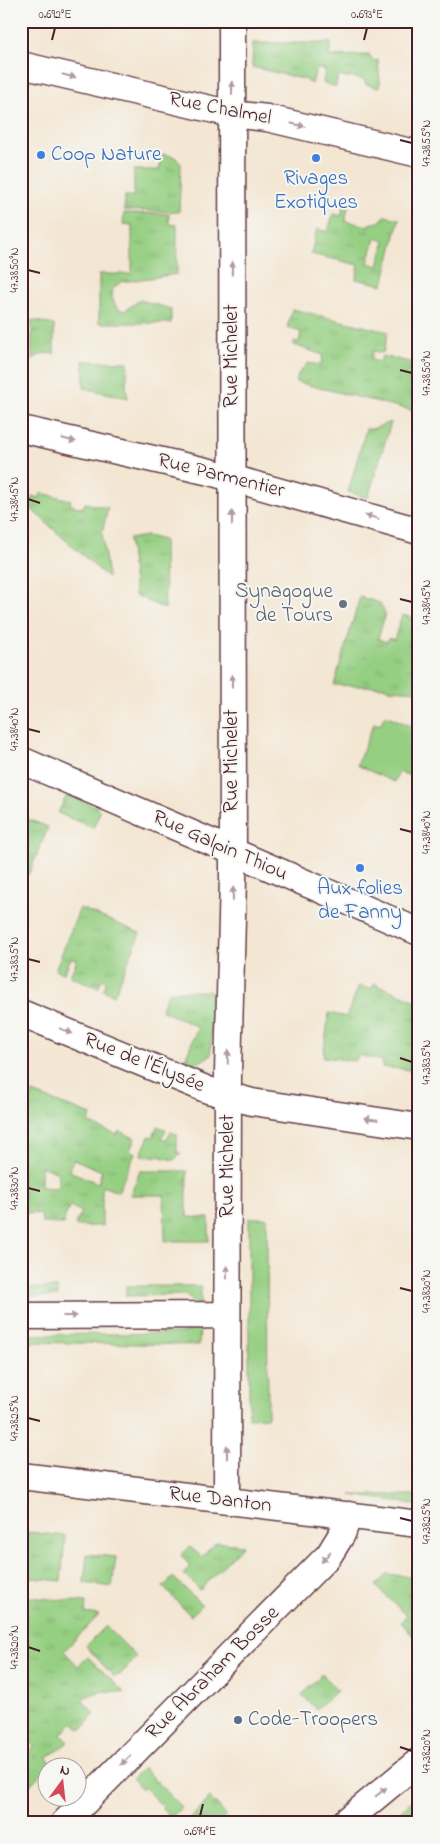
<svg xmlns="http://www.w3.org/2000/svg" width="440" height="1844" viewBox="0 0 440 1844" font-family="'Indie Flower',sans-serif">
  <defs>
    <pattern id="grass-tufts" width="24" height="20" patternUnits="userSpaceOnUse" patternTransform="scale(1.25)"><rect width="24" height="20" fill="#95cf82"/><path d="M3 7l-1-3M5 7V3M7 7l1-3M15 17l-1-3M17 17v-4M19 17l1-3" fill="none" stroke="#82b170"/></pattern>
  </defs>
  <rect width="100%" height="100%" fill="#f6f6f2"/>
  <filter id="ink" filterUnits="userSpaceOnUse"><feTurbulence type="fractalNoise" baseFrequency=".02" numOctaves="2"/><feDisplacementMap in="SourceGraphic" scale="10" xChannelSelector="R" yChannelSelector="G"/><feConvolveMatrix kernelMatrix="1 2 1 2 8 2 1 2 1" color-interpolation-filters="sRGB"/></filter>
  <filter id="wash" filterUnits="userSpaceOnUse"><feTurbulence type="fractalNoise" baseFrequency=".0096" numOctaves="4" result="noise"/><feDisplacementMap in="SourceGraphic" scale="20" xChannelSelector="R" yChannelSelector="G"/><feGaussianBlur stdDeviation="1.12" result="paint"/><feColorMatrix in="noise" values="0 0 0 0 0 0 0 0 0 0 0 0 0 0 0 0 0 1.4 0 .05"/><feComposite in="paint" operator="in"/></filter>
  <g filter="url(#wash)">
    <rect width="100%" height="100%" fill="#f3e6d2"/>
    <path fill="url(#grass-tufts)" stroke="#707756" fill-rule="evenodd" d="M 253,43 L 331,43 L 329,56 L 369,55 L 373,61 L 378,60 L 380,82 L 379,88 L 365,84 L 365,80 L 349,76 L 349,78 L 338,76 L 336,87 L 323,83 L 325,70 L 316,68 L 312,84 L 307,82 L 307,80 L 252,67 Z
      M 163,154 L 175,157 L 181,164 L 179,212 L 124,210 L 125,196 L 134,196 L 134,170 L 159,170 Z
      M 351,194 L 345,221 L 368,226 L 369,224 L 379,222 L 385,216 L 399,219 L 383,285 L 356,279 L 359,265 L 311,254 L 317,229 L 328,232 L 333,214 L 341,216 L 346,196 ZM 375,238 L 385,241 L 378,266 L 368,263 Z
      M 124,213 L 169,214 L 169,224 L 177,225 L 177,274 L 121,282 L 113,288 L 112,298 L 117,308 L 124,311 L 140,300 L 171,309 L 171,323 L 99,323 L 99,274 L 132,274 L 132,225 L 123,224 Z
      M 292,309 L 388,332 L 383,353 L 373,351 L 371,360 L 380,362 L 382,356 L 419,364 L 419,412 L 296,382 L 298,374 L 308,363 L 321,365 L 323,355 L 294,345 L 294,341 L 299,342 L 301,332 L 287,328 Z
      M 32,320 L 54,325 L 54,354 C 44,352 40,354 32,360 Z
      M 83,361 L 128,362 L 126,388 L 128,398 L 84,388 Z
      M 391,422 L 368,498 L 348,492 L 366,429 L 372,429 Z
      M 41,493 L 71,500 L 70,505 L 83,508 L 85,503 L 108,508 L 102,533 L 108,578 L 31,509 L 32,496 L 40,498 Z
      M 147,536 L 164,540 L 165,609 L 135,595 L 129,539 Z
      M 360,597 L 380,603 L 385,614 L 378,639 L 387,642 L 389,638 L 394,640 L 402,615 L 419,619 L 419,691 L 389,689 L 389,687 L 334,685 Z
      M 67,795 L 97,807 L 100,812 L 93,828 L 58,813 Z
      M 22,817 L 48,827 L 29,874 L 21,871 Z
      M 80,908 L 140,933 L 114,995 L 103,990 L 107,982 L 102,979 L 98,988 L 70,976 L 77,960 L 71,958 L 64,973 L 55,970 Z
      M 375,984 L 419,1002 L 419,1071 L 382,1067 L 383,1061 L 358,1055 L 357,1059 L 354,1059 L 354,1061 L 323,1057 L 329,1013 L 346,1017 L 359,986 L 370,989 Z
      M 169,991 L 211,991 L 211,1055 L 196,1064 L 185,1059 L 198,1027 L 161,1010 Z
      M 33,1093 L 91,1115 L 88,1123 L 117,1135 L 119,1131 L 135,1138 L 130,1150 L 135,1153 L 118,1192 L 102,1186 L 102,1226 L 75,1226 L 81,1212 L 70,1206 L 64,1219 L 64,1224 L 42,1223 L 41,1214 L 21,1213 L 21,1121 ZM 73,1159 L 102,1171 L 98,1183 L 69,1171 ZM 41,1166 L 58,1173 L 58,1188 L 41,1187 Z
      M 158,1126 L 166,1130 L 161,1138 L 166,1141 L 171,1132 L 177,1134 L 177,1153 L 181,1153 L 174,1160 L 157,1156 L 146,1157 L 141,1155 L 149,1136 L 153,1137 Z
      M 140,1171 L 187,1171 L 187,1217 L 209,1218 L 209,1241 L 165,1241 L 164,1195 L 130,1195 Z
      M 126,1286 L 201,1286 L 201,1304 L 194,1303 L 185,1295 L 126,1296 Z
      M 21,1288 L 57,1288 L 58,1296 L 21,1297 Z
      M 191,1325 L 200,1326 L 199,1345 L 21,1342 L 21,1335 L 185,1333 Z
      M 28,1532 L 65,1536 L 61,1581 L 21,1577 L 21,1542 L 27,1542 Z
      M 216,1542 L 243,1545 L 200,1590 L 184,1574 L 190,1566 L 181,1555 L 190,1547 L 202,1557 Z
      M 87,1554 L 116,1557 L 112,1587 L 84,1583 Z
      M 387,1574 L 419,1578 L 419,1643 L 401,1622 L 407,1616 L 376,1586 Z
      M 173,1577 L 202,1605 L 191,1616 L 163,1587 Z
      M 28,1597 L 86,1602 L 85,1613 L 99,1615 L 64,1651 L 78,1666 L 88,1657 L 125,1693 C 109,1690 95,1690 82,1700 L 95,1714 L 81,1730 L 72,1723 L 61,1735 L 68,1742 L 59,1750 L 46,1757 L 52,1763 L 25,1790 L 21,1759 L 34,1746 L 21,1732 L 21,1693 L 27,1687 L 23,1687 L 23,1682 L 21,1682 L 21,1639 L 23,1639 Z
      M 106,1626 L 137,1657 L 120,1675 L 113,1676 L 86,1646 Z
      M 322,1674 L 337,1691 L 316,1709 L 302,1695 Z
      M 143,1768 L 181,1807 L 171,1818 L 162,1809 L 163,1807 L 144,1787 L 142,1789 L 132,1779 Z
      M 419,1795 L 419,1823 L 386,1823 Z
      M 210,1798 L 226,1815 L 219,1823 L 186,1823 Z"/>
    <path fill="#95cf82" stroke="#707756" d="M 385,715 L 419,729 L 419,757 L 411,776 L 399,772 L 394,782 L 357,765 L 374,723 L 380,725 Z
      M 249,1218 L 267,1218 L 268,1417 L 249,1418 Z
      M 351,1495 L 419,1495 L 419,1505 Z"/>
  </g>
  <g filter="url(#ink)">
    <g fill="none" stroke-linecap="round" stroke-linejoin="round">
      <g stroke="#633d44" stroke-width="29">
        <path id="street" d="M 21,65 L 232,114 L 267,118 L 419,154
          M 21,429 L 210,472 L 419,531
          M 21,760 L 419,932
          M 21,1013 L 208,1090 L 252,1102 L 419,1127
          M 21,1316 L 226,1315
          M 21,1476 L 419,1524
          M 227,1501 L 228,1073 L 233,879 L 232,21
          M 64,1823 L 329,1555 L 342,1534 L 349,1515
          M 344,1823 L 419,1761"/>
      </g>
      <use href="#street" stroke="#fff" stroke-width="26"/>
    </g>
    <defs><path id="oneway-solid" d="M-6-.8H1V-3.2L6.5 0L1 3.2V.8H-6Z" transform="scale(1.25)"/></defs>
    <g fill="#ae9aa0">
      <use href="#oneway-solid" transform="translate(69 76) rotate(13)"/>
      <use href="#oneway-solid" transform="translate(232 88) rotate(-90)"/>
      <use href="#oneway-solid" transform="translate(298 125) rotate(13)"/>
      <use href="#oneway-solid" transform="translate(232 268) rotate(-89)"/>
      <use href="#oneway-solid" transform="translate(69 440) rotate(13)"/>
      <use href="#oneway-solid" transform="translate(372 517) rotate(-164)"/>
      <use href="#oneway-solid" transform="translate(232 518) rotate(-90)"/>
      <use href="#oneway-solid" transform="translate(232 681) rotate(-90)"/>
      <use href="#oneway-solid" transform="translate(233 894) rotate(-89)"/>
      <use href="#oneway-solid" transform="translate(66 1031) rotate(22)"/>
      <use href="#oneway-solid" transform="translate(228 1057) rotate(-88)"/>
      <use href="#oneway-solid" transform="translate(371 1119) rotate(-172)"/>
      <use href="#oneway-solid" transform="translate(227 1272) rotate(-89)"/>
      <use href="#oneway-solid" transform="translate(70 1316)"/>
      <use href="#oneway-solid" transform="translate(227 1452) rotate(-90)"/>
      <use href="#oneway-solid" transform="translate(326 1557) rotate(130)"/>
      <use href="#oneway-solid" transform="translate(126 1760) rotate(135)"/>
      <use href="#oneway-solid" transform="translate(381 1792) rotate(-39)"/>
    </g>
  </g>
  <path fill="none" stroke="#4a1f2b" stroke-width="2" d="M 52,40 L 55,28M 364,40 L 367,28M 400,140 L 412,143M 28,270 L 40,273M 400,370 L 412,373M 28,499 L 40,503M 400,599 L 412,602M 28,729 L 40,732M 400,829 L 412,832M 28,959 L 40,962M 400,1058 L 412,1062M 28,1188 L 40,1191M 400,1288 L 412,1291M 28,1418 L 40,1421M 400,1518 L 412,1521M 28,1647 L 40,1651M 400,1747 L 412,1751M 200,1816 L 203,1804"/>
  <g fill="#3f7fe0" stroke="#f6f6f2" stroke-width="2">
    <circle cx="41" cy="155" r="5"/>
    <circle cx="316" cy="158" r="5"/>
    <circle cx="360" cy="868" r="5"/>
  </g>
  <circle fill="#6b7280" stroke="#f6f6f2" stroke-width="2" cx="343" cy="604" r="5"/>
  <circle fill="#5c6f8a" stroke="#f6f6f2" stroke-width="2" cx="238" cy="1720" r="5"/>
  <g text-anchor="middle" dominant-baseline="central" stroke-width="4" stroke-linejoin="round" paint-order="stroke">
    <g font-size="21" fill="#4a1f2b" stroke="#f6f6f2">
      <text transform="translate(220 109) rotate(11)">Rue Chalmel</text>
      <text transform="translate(232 356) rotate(-90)">Rue Michelet</text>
      <text transform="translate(221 476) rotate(14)">Rue Parmentier</text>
      <text transform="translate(232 761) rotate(-90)">Rue Michelet</text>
      <text transform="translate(220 846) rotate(24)">Rue Galpin Thiou</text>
      <text transform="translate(144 1063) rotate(22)">Rue de l'Élysée</text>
      <text transform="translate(228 1166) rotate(-90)">Rue Michelet</text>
      <text transform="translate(220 1500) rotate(7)">Rue Danton</text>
      <text transform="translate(213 1673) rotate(-45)">Rue Abraham Bosse</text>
    </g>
    <g font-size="21" fill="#366cbe" stroke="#f6f6f2">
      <text x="51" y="155" text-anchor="start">Coop Nature</text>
      <text x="316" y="179">Rivages<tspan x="316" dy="24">Exotiques</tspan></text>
      <text x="360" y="889">Aux folies<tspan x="360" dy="24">de Fanny</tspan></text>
    </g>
    <g font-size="21" fill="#5b616d" stroke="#f6f6f2" text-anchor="end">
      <text x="333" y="592">Synagogue<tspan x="333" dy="24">de Tours</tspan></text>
    </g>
    <g font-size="21" fill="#4e5e75" stroke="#f6f6f2" text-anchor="start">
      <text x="248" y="1720">Code-Troopers</text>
    </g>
  </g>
  <rect width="440" height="1844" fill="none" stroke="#f6f6f2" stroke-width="55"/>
  <g transform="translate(62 1782) rotate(15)"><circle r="24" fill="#f6f6f2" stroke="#b1a0a2"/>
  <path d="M0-4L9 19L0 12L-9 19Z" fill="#d1495b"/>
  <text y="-8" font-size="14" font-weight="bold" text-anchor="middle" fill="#4a1f2b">N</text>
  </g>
  <rect x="28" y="28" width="384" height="1788" fill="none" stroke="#4a1f2b" stroke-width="2"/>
  <g font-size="12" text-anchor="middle" fill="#4a1f2b">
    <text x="55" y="18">0.692°E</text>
    <text x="367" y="18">0.693°E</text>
    <text transform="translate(426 143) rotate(-90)" y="4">47.3855°N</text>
    <text transform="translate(14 270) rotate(-90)" y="4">47.3850°N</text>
    <text transform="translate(426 373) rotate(-90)" y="4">47.3850°N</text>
    <text transform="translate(14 499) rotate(-90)" y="4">47.3845°N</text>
    <text transform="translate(426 602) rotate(-90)" y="4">47.3845°N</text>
    <text transform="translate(14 729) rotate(-90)" y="4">47.3840°N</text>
    <text transform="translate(426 832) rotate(-90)" y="4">47.3840°N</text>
    <text transform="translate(14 959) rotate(-90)" y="4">47.3835°N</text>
    <text transform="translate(426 1062) rotate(-90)" y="4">47.3835°N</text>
    <text transform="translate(14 1188) rotate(-90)" y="4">47.3830°N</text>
    <text transform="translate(426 1291) rotate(-90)" y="4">47.3830°N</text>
    <text transform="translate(14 1418) rotate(-90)" y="4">47.3825°N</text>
    <text transform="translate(426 1521) rotate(-90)" y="4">47.3825°N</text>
    <text transform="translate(14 1647) rotate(-90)" y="4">47.3820°N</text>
    <text transform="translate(426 1751) rotate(-90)" y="4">47.3820°N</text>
    <text x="200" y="1835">0.694°E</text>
  </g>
</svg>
